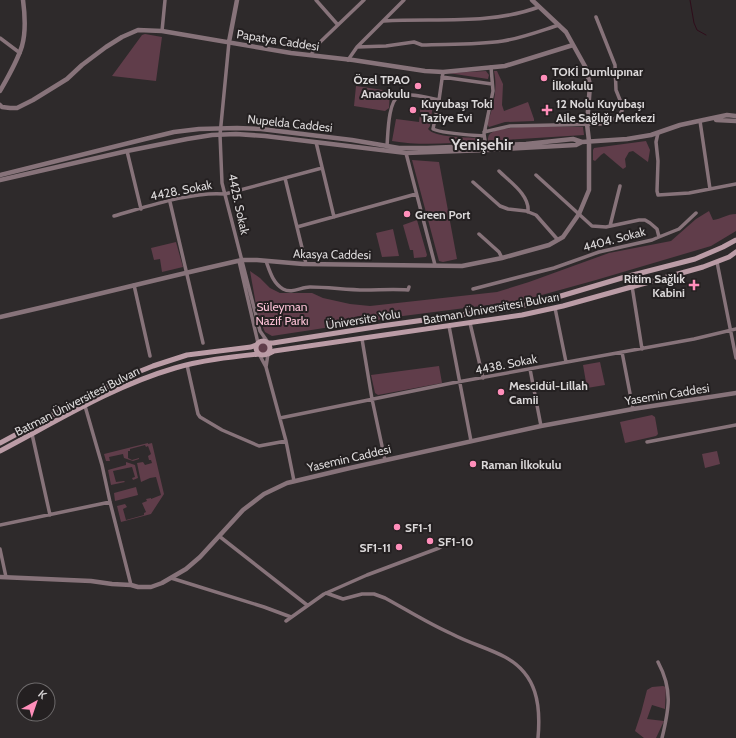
<svg xmlns="http://www.w3.org/2000/svg" width="736" height="738" viewBox="0 0 736 738" font-family="Cabin,sans-serif">
  <rect width="100%" height="100%" fill="#2e2a2b"/>
  <path fill="#603d4a" d="M 145,34 L 162,37 L 156,81 L 112,76 L 142,35 Z
    M 486,71 L 489,75 L 488,79 L 448,73 Z
    M 494,71 L 497,71 L 503,84 L 502,105 L 504,111 L 528,102 L 534,119 L 534,121 L 505,122 L 489,127 L 487,124 C 493,108 498,89 494,71 Z
    M 356,86 L 390,91 L 389,108 L 385,111 L 354,106 Z
    M 421,101 L 433,104 L 430,126 L 428,129 C 435,138 466,137 477,138 L 477,142 C 449,143 420,146 392,141 L 396,119 L 419,122 Z
    M 583,127 L 584,135 L 488,141 C 488,138 488,135 491,133 C 502,124 566,127 583,127 Z
    M 646,141 L 650,150 L 648,162 L 633,151 L 629,152 L 625,159 L 626,167 L 623,169 L 604,153 L 601,155 L 595,161 L 593,160 L 593,150 L 594,148 Z
    M 412,160 L 439,162 L 457,259 L 443,262 L 439,261 Z
    M 709,211 L 713,220 C 721,219 727,214 736,214 L 736,231 L 711,246 L 596,280 L 531,298 L 511,302 L 403,316 L 272,336 L 265,332 L 258,316 L 250,271 L 260,278 L 270,288 L 280,293 L 312,293 L 323,298 L 350,304 L 370,306 L 497,292 L 529,282 L 609,253 L 671,241 L 696,219 Z
    M 417,220 L 427,255 L 426,257 L 414,258 L 413,250 L 410,250 L 403,225 Z
    M 393,229 L 399,256 L 382,257 L 376,233 Z
    M 176,242 L 183,267 L 162,272 L 160,259 L 154,260 L 151,248 Z
    M257.5 348a5.5 5.5 0 1 1 11 0a5.5 5.5 0 1 1-11 0Z
    M 600,362 L 605,385 L 587,388 L 583,365 Z
    M 439,366 L 442,383 L 378,395 L 375,393 L 371,375 Z
    M 652,415 L 655,417 L 658,434 L 656,436 L 625,443 L 620,422 Z
    M 148,443 L 148,444 L 152,443 L 164,494 L 151,514 L 121,522 L 117,506 L 125,504 L 127,507 L 123,509 L 126,520 L 144,515 L 144,513 L 146,512 L 142,503 L 147,501 L 146,499 L 151,498 L 151,499 L 161,495 L 156,477 L 150,478 L 141,482 L 137,463 L 143,462 L 145,465 L 152,463 L 151,460 L 149,460 L 148,456 L 151,454 L 148,446 L 146,447 L 145,445 L 130,449 L 130,451 L 128,451 L 128,458 L 132,460 L 139,458 L 139,459 L 133,461 L 124,458 L 123,454 L 109,457 L 110,461 L 106,461 L 104,454 Z
    M 717,451 L 720,464 L 705,468 L 702,454 Z
    M 126,462 L 135,465 L 138,478 L 133,480 L 132,478 L 135,477 L 132,467 L 113,471 L 116,482 L 124,481 L 125,482 L 111,485 L 108,470 L 126,465 Z
    M 136,487 L 138,495 L 115,501 L 114,493 Z
    M 663,686 L 666,687 L 665,709 L 652,705 L 647,719 L 664,721 L 656,738 L 644,738 L 635,731 L 641,713 L 647,690 L 652,687 Z"/>
  <g fill="none" stroke-linecap="round" stroke-linejoin="round">
    <path stroke="#2f0d1b" stroke-width="1" d="M 690,0 L 694,23 L 697,30 L 706,35"/>
    <path stroke="#87737a" stroke-width="3.5" d="M 316,0 L 338,25
      M 384,21 C 436,18 490,25 539,7
      M 162,31 L 165,0
      M 0,38 L 20,53
      M 229,42 L 220,135 L 222,183 L 260,331 L 267,341
      M 357,47 L 386,46 L 414,42 L 422,45 C 449,44 476,45 503,41 C 522,38 540,31 559,25
      M 311,55 L 316,46 L 364,0
      M 348,60 L 357,47 L 404,0
      M 443,72 L 439,100 L 433,129 C 444,134 472,135 484,136
      M 442,77 L 492,84
      M 700,121 L 710,189
      M 484,132 L 510,126 L 600,124 L 609,122 L 617,117 L 622,111 L 622,105 L 616,90 L 615,65 L 596,17
      M 658,133 L 656,142 L 658,161 L 657,191 L 658,195 L 689,193 L 736,184
      M 316,142 L 334,217
      M 387,146 C 388,134 388,101 399,96 C 408,92 429,98 439,100
      M 486,147 L 484,134 L 493,91 L 491,67
      M 127,151 L 141,209
      M 406,153 L 435,265
      M 499,171 C 510,182 530,195 528,212
      M 285,178 L 306,264
      M 473,182 L 500,206 L 508,209 L 526,211 L 536,215 L 558,240
      M 170,202 L 203,343
      M 114,216 C 146,207 192,191 225,194 L 322,168
      M 610,226 L 620,186
      M 297,227 L 416,194
      M 479,234 L 499,252 L 502,258
      M 659,237 L 679,229 L 696,213
      M 239,261 L 258,343
      M 266,261 C 270,272 273,283 283,289 C 292,294 301,287 310,287 C 328,287 347,290 365,290 C 379,290 394,289 408,290 L 409,287
      M 717,262 L 736,358
      M 134,285 L 150,356
      M 632,286 L 642,349
      M 473,289 L 554,268 L 599,252 L 652,240 L 659,237 L 657,229 L 650,223 L 645,220 L 639,220 L 606,227 L 592,226 L 536,175
      M 555,308 L 566,362
      M 470,323 L 483,378
      M 449,326 L 471,441
      M 362,339 L 372,399 L 385,460
      M 622,352 L 633,409
      M 259,354 L 266,367 L 268,354
      M 187,365 L 198,414 L 200,417 L 222,430 L 259,446 L 286,441
      M 266,367 L 286,441 L 294,481
      M 530,369 L 541,426
      M 85,406 L 102,465 L 110,502 L 131,585
      M 280,418 L 452,383 L 694,339 L 736,329
      M 32,434 L 50,515
      M 647,442 L 736,425
      M 0,525 L 110,502
      M 219,536 L 307,605
      M 0,549 L 6,577
      M 171,578 L 264,607 L 291,617
      M 326,593 L 343,599 L 362,594 L 374,594 L 385,598 C 407,610 429,624 452,634 C 469,643 488,648 505,657 C 537,674 541,705 538,738
      M 286,621 L 324,594 L 367,575 L 439,548 L 450,541
      M 658,662 C 673,690 669,709 662,738"/>
    <path stroke="#87737a" stroke-width="4.5" d="M 229,42 L 237,0
      M 0,91 C 8,77 17,62 22,46 C 26,32 25,15 23,0
      M 0,105 L 2,107 L 10,108 L 17,108 L 33,100 L 67,79 L 82,65 L 106,47 L 122,37 L 138,30 L 162,31 L 291,53 L 353,60 L 425,71 L 443,72 L 505,66 L 573,45
      M 716,120 L 736,121
      M 0,175 L 145,139 L 174,132 L 199,129 L 237,128 L 261,129 L 352,140 L 399,148 L 427,148 L 526,144 L 573,139 L 582,142 L 627,139 L 651,135 L 680,125 L 708,119 L 727,115 L 736,116
      M 0,180 L 127,151 L 187,139 L 212,135 L 236,134 L 265,136 L 406,153 L 487,150 L 576,145 L 582,142
      M 0,317 C 81,299 161,278 242,260 L 257,260 L 303,264 L 462,266 L 502,258 L 549,245 L 563,237 L 579,214 L 589,190 L 589,141 L 587,124 L 590,85 L 586,68 L 566,32 L 532,0
      M 0,577 L 91,581 L 112,584 L 131,585 L 138,587 L 151,587 L 162,583 L 186,569 L 200,557 L 243,510 L 264,494 L 287,483 L 350,468 L 541,426 L 633,409 L 736,393"/>
    <path stroke="#bb9ca6" stroke-width="5" d="M256 348a7 7 0 1 1 14 0a7 7 0 1 1-14 0Z
      M 269,343 L 273,343 L 381,326 L 511,308 L 544,301 L 625,277 L 695,259 L 723,247 L 736,240
      M 268,354 L 274,351 L 522,315 L 563,306 L 703,267 L 729,257 L 736,252
      M 0,443 L 86,397 L 133,374 L 153,366 L 187,355 L 251,347 L 256,345
      M 0,451 C 57,421 113,386 175,368 C 202,360 231,357 259,354"/>
  </g>
  <g fill="#ff8eba" stroke="#242021" stroke-width="1.5">
    <circle cx="544" cy="78" r="4"/>
    <circle cx="418" cy="86" r="4"/>
    <circle cx="413" cy="110" r="4"/>
    <path d="M545 104h4v4h4v4h-4v4h-4v-4h-4v-4h4z"/>
    <circle cx="407" cy="214" r="4"/>
    <path d="M692 279h4v4h4v4h-4v4h-4v-4h-4v-4h4z"/>
    <circle cx="501" cy="392" r="4"/>
    <circle cx="473" cy="464" r="4"/>
    <circle cx="397" cy="527" r="4"/>
    <circle cx="430" cy="541" r="4"/>
    <circle cx="399" cy="547" r="4"/>
  </g>
  <g text-anchor="middle" dominant-baseline="central" stroke-width="4" stroke-linejoin="round" paint-order="stroke">
    <g font-size="12" fill="#dbd8d9" stroke="#242021">
      <text transform="translate(278 40) rotate(9)">Papatya Caddesi</text>
      <text transform="translate(290 123) rotate(6)">Nupelda Caddesi</text>
      <text transform="translate(181 190) rotate(-11)">4428. Sokak</text>
      <text transform="translate(239 204) rotate(78)">4425. Sokak</text>
      <text transform="translate(614 239) rotate(-15)">4404. Sokak</text>
      <text transform="translate(332 254) rotate(1)">Akasya Caddesi</text>
      <text transform="translate(491 308) rotate(-10)">Batman Üniversitesi Bulvarı</text>
      <text transform="translate(363 319) rotate(-9)">Üniversite Yolu</text>
      <text transform="translate(506 364) rotate(-11)">4438. Sokak</text>
      <text transform="translate(667 394) rotate(-9)">Yasemin Caddesi</text>
      <text transform="translate(77 401) rotate(-27)">Batman Üniversitesi Bulvarı</text>
      <text transform="translate(349 458) rotate(-13)">Yasemin Caddesi</text>
    </g>
    <g font-size="12" font-weight="bold" fill="#dbd8d9" stroke="#242021" text-anchor="start">
      <text x="552" y="71">TOKİ Dumlupınar<tspan x="552" dy="14">İlkokulu</tspan></text>
      <text x="410" y="79" text-anchor="end">Özel TPAO<tspan x="410" dy="14">Anaokulu</tspan></text>
      <text x="421" y="103">Kuyubaşı Toki<tspan x="421" dy="14">Taziye Evi</tspan></text>
      <text x="556" y="103">12 Nolu Kuyubaşı<tspan x="556" dy="14">Aile Sağlığı Merkezi</tspan></text>
      <text x="415" y="214">Green Port</text>
      <text x="685" y="278" text-anchor="end">Ritim Sağlık<tspan x="685" dy="14">Kabini</tspan></text>
      <text x="509" y="385">Mescidül-Lillah<tspan x="509" dy="14">Camii</tspan></text>
      <text x="481" y="464">Raman İlkokulu</text>
      <text x="405" y="527">SF1-1</text>
      <text x="438" y="541">SF1-10</text>
      <text x="391" y="547" text-anchor="end">SF1-11</text>
    </g>
    <g font-size="12" fill="#fac0d4" stroke="#242021">
      <text x="282" y="306">Süleyman<tspan x="282" dy="14">Nazif Parkı</tspan></text>
    </g>
    <g font-size="16" font-weight="bold" fill="#dbd8d9" stroke="#242021">
      <text x="482" y="144">Yenişehir</text>
    </g>
  </g>
  <g transform="translate(36 702) rotate(40)"><circle r="19" fill="#242021" stroke="#6d6a6b"/>
  <path d="M0-3L7 15L0 10L-7 15Z" fill="#ff8eba"/>
  <text y="-6" font-size="11" font-weight="bold" text-anchor="middle" fill="#dbd8d9">K</text>
  </g>
</svg>
